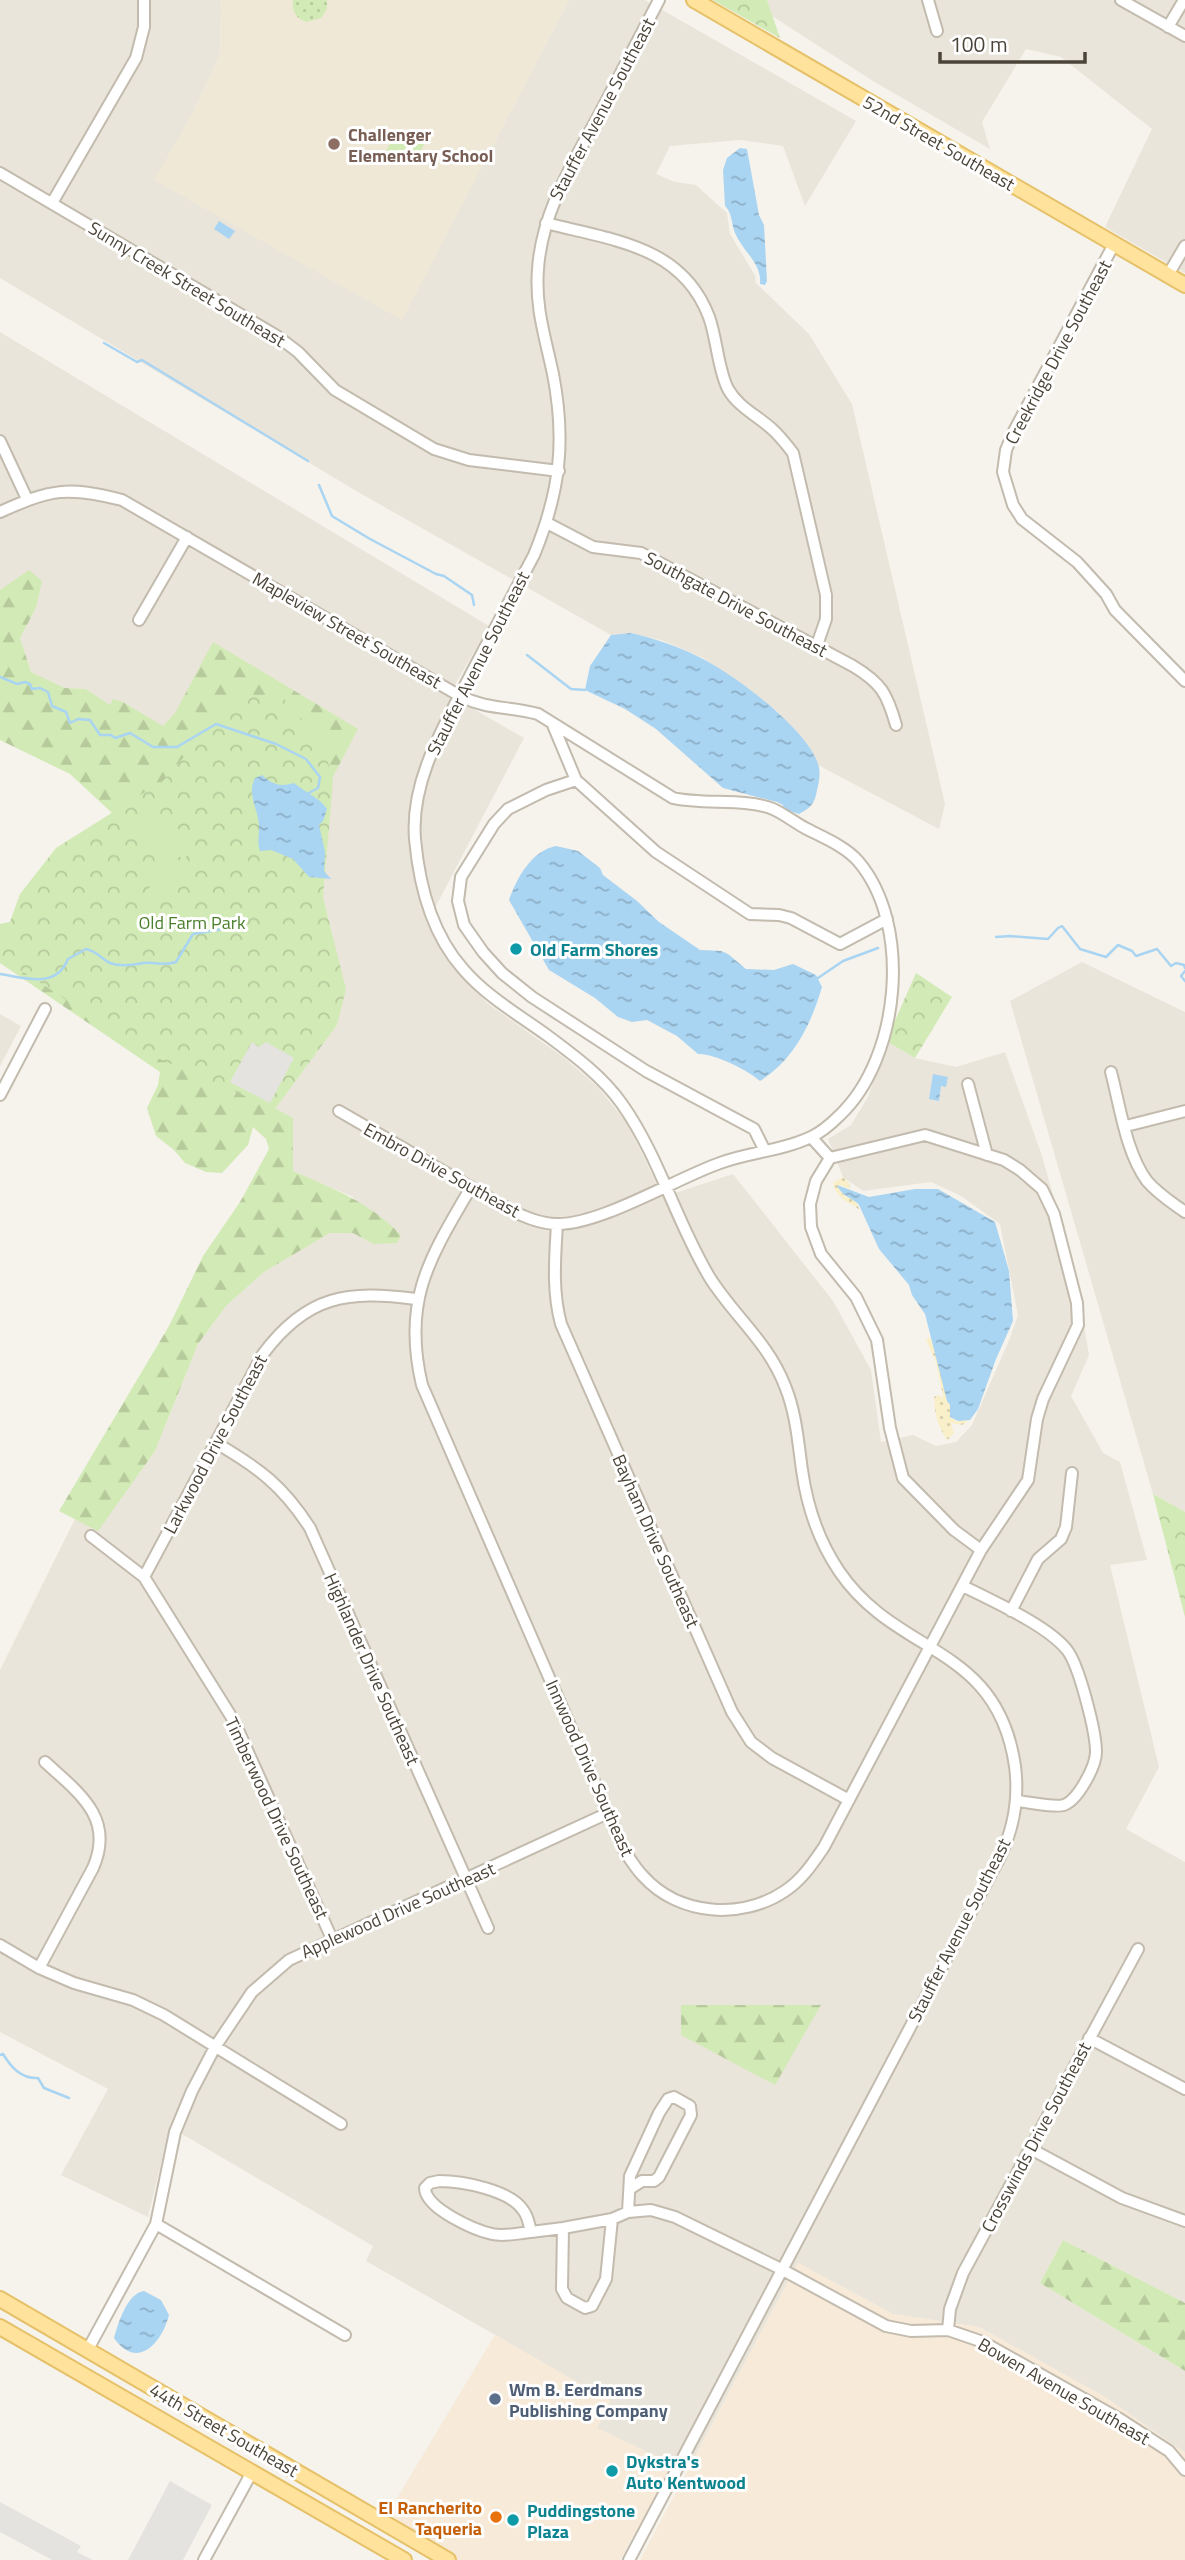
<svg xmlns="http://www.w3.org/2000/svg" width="1185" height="2560" viewBox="0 0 1185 2560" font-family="'Titillium Web',sans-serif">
  <defs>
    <pattern id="grass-dots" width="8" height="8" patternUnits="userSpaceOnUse" patternTransform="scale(1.75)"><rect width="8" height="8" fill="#d2eab5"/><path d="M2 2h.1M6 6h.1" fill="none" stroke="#b6ca9c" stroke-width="1.8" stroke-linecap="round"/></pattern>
    <pattern id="forest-firs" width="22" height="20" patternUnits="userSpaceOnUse" patternTransform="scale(1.75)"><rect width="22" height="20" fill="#d2eab5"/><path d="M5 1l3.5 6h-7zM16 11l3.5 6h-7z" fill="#b6ca9c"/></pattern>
    <pattern id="sand-dots" width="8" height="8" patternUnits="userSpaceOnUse" patternTransform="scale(1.75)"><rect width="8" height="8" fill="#f9efc9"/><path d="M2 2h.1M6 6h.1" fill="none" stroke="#d7cead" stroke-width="1.8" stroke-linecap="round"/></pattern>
    <pattern id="park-crowns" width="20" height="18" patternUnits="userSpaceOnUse" patternTransform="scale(1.75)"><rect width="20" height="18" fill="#d2eab5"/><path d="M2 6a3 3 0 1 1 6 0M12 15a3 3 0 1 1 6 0" fill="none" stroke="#b6ca9c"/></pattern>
    <pattern id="water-ripples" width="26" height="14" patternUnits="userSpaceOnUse" patternTransform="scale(1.75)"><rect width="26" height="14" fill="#a9d4f2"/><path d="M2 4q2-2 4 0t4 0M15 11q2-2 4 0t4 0" fill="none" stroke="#8caec5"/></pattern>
  </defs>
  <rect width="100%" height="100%" fill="#f6f3ec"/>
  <path fill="#eae5da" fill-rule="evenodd" d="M 0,0 L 220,0 L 221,9 L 220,54 L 196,107 L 401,320 L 569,0 L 645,0 L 856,121 L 805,206 L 783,146 L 740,140 L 670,146 L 656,174 L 675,182 L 696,185 L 727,213 L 730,234 L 756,277 L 755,282 L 809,334 L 852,404 L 945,804 L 939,829 L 818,765 L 809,747 L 779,713 L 754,693 L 703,658 L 664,641 L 631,633 L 611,635 L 358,492 L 0,278 Z
    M 767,0 L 1185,0 L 1185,273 L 1105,227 L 1152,129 L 1061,57 L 1026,49 L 982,122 L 990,149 L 873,81 L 772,16 Z
    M 0,332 L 489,626 L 449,695 L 524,738 L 427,923 L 443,953 L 487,1003 L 563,1057 L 597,1086 L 627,1123 L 663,1197 L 733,1174 L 833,1301 L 871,1370 L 881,1442 L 913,1435 L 936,1446 L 956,1442 L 972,1425 L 1010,1338 L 1018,1315 L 1000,1224 L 961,1196 L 931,1182 L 863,1191 L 843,1177 L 828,1139 L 851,1125 L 869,1095 L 886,1041 L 915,1058 L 956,1067 L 1005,1052 L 1041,1153 L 1075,1271 L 1089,1355 L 1071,1396 L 1103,1453 L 1120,1462 L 1147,1560 L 1110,1565 L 1159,1767 L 1126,1829 L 1185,1862 L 1185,2303 L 1063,2240 L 1040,2283 L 1185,2371 L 1185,2453 L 1105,2397 L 979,2327 L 893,2314 L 798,2263 L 687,2471 L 597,2428 L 610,2401 L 366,2261 L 373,2246 L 170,2127 L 148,2217 L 61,2175 L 108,2089 L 0,2032 L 0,1670 L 75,1519 L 98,1530 L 155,1451 L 198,1344 L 226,1306 L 264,1272 L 330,1233 L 353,1233 L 373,1244 L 353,1197 L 293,1171 L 293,1119 L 275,1109 L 337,1025 L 333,936 L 323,897 L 332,778 L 175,713 L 163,727 L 123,702 L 110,705 L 86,689 L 65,688 L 31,672 L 20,638 L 36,608 L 7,587 L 0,590 ZM 681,2005 L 724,2006 L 681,2035 Z
    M 1082,962 L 1185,1012 L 1185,1512 L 1153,1494 L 1010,1001 Z
    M 0,1014 L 21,1026 L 0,1066 Z"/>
  <path fill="#f7ead8" d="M 798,2263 L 893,2314 L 979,2327 L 1105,2397 L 1185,2453 L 1185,2560 L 640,2560 Z
    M 495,2335 L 610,2401 L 597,2428 L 673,2464 L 620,2560 L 458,2560 L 385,2518 Z"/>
  <path fill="#efe8d6" d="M 220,0 L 569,0 L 402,320 L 154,180 L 196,107 L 220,54 L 221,9 Z"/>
  <path fill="url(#grass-dots)" d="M 293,0 L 327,0 L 327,9 L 321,18 L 306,22 C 296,18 291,11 293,0 Z"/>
  <path fill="url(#forest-firs)" d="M 29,570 L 42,581 L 36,608 L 20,638 L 31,672 L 65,688 L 86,689 L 110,705 L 113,699 L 123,702 L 163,726 L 175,713 L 213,642 L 358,729 L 328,786 L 229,1084 L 293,1118 L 293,1171 C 334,1189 369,1202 401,1235 L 397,1243 L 373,1244 L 353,1233 L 330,1233 L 264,1272 L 226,1306 L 198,1344 L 155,1451 L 98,1531 L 59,1511 L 169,1326 L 203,1256 L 240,1202 L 269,1149 L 266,1139 L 253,1127 L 248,1145 L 222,1173 L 206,1172 L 185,1163 L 174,1150 L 156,1136 L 147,1108 L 158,1085 L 160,1072 L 0,963 L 0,924 L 35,917 L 112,813 L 70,774 L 0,740 L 0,590 Z
    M 681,2005 L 821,2005 L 775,2085 L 681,2035 Z
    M 1063,2240 L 1185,2303 L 1185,2371 L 1040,2283 Z"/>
  <path fill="url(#sand-dots)" d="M 843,1177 L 850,1184 L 849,1189 L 840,1185 L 838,1188 L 846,1197 L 854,1199 L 860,1210 C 851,1203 836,1199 833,1183 Z
    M 930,1337 L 937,1357 L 947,1401 L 950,1405 L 950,1416 L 956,1421 L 969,1420 L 962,1425 L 951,1423 L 954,1433 L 947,1440 C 938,1424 935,1418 934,1397 L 938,1395 L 943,1398 L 943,1395 L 935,1359 L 926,1340 Z"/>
  <path fill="url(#park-crowns)" d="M 713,0 L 767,0 L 780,38 Z
    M 238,694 L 282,697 L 322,741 L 333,781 L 323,897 L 346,989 L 337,1025 L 275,1109 L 155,1057 L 0,957 L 0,949 L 20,894 L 56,848 L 164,780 Z
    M 916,973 L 952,997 L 915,1058 L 886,1041 Z
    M 1153,1494 L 1185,1512 L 1185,1617 Z"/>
  <path fill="#d2eab5" d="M 399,128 L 425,143 L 412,165 L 386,151 Z
    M 147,816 L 195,836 L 185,859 L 138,840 Z
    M 162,854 L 185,863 L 171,900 L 148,891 Z"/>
  <path fill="#e5e3e0" d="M 252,1042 L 259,1047 L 266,1042 L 294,1058 L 270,1103 L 230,1082 Z
    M 170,2481 L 212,2505 L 183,2560 L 128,2560 Z
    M 0,2502 L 81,2546 L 77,2552 L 93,2560 L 52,2560 L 0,2532 Z"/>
  <path fill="url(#water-ripples)" d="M 740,148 L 747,149 L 759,215 L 764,225 L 767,281 L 765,285 L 760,284 C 762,263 743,252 735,233 C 731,224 733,214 725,206 L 723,170 L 727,158 Z
    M 219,221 L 235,231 L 229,239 L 214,229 Z
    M 631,633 C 656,639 678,646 701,658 C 734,674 807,729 818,764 C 821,772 819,782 817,790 C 815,804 810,808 799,814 L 783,809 L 783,805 L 777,802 L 723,788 L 656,729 L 625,709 L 585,690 L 590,666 L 611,635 Z
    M 262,775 C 273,785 280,787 294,783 C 306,793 319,797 327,809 L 323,821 L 319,825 L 325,852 L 324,871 L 331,879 L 309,877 L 293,859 L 271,850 L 260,851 C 257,843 259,837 259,829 C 260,811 246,796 255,778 Z
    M 556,846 L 578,851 L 600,868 L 603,875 L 637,901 L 659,922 L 700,950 L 721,951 L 728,954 L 746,969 L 774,970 L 793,964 L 816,975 L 822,987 C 811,1024 794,1060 760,1081 C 748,1070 713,1053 698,1054 L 677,1036 L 647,1020 L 632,1022 L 618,1017 L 595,998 L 549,970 L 509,900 C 517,878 531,851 556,846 Z
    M 933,1074 L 948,1077 L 946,1087 L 941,1086 L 939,1101 L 929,1099 Z
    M 837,1185 L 869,1197 L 915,1189 L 938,1189 L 995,1222 L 1009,1271 L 1013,1321 L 996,1359 L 978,1409 L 970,1420 L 958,1421 L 950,1417 L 950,1405 L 947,1401 L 925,1314 L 912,1295 L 909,1285 L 879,1249 L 859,1205 C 852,1197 842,1197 837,1185 Z
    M 144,2291 L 161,2300 L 169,2315 C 162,2343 137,2371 114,2338 C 118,2324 127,2293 144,2291 Z"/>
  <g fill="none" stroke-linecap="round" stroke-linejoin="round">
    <path stroke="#a9d4f2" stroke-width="2.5" d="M 104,343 L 137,362 L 142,360 L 308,461
      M 319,485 L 332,516 L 370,539 L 436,574 L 444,576 L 472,595 L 474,605
      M 527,655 L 571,689 L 585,690
      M 0,677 L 17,684 L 25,682 L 30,684 L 32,689 L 40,688 L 48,692 L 52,706 L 66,712 L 70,723 L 78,719 L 90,720 L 100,735 L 111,735 L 115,738 L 130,733 L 153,747 L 177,747 L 216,724 L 276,744 L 306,759 L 320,777 L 318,788 L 307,794
      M 996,937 L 1010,936 L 1048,939 L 1058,928 L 1062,926 L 1080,949 L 1106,957 L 1118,945 L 1132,951 L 1136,956 L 1157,949 L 1171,966 L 1176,963 L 1184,965 L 1185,968
      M 1185,971 L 1181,976 L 1185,981
      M 0,974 C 26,978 56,989 68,959 L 86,949 C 97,951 101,959 110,963 C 120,967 134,965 143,963 C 155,961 161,967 176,962 L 193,934 L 235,927
      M 818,978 L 843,961 L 878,948
      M 0,2055 L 3,2054 C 11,2067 21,2079 38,2078 L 44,2088 L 69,2098"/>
    <g stroke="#c2bbae" stroke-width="14">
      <path id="minor" d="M 928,0 L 937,31
        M 1121,0 L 1185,36
        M 1168,27 L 1184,0
        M 0,173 L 277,336 L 298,352 L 335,390 L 434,449 L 469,460 L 559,471
        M 52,203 L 136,58 L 144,27 L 144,0
        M 546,223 C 611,240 682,245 709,317 C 717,339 718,370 728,389 C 738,407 758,416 772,429 C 780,436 786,444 793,453 L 826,595 L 826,619 L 816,648
        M 1114,244 L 1014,431 L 1006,450 L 1003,472 L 1013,505 L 1022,519 L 1077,562 L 1106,594 L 1115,610 L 1185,681
        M 1168,275 L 1185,246
        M 0,441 L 27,499
        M 0,512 C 51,489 68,486 122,500 L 460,696 C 488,710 509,706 538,714 L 673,798 C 703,805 746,798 773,809 C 784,814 794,822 805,828 C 822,837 845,846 858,861 C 913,925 900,1058 840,1115 C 832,1123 822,1132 811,1137 C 782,1151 749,1152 720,1163 C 677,1178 600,1225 557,1224 C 541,1224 521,1216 507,1208 L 339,1111
        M 547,523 L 593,547 L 641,553 L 853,666 C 881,683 887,693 896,725
        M 139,620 L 187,537
        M 553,725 L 576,780 L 656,852 L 750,914 L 779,915 L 791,918 L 840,944 L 887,919
        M 576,780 L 546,790 L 508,809 L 494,824 L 461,877 L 458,901 L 464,925 L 483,952 L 502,973 L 532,997 L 646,1071 L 754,1129 L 765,1151
        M 1111,1072 C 1120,1106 1126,1153 1147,1181 C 1158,1194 1171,1202 1185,1212
        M 968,1084 L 987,1155
        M 0,1095 L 45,1009
        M 1126,1126 L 1185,1111
        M 811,1137 L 830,1158
        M 830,1158 L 816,1181 L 810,1204 L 811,1227 L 821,1254 L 856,1297 L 877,1340 L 890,1428 L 903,1478 L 954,1530 L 981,1550
        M 470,1189 C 429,1259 402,1301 422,1385 L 624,1850 C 630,1859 636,1869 643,1876 C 679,1916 742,1920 785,1891 C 802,1880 813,1863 824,1847 L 981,1550 L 1028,1480 L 1037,1419 L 1043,1399 L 1078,1325 L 1077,1303 L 1054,1214 L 1042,1189 L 1020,1170 L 1004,1160 L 925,1135 L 830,1158
        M 557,1224 C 555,1258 552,1291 561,1324 L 732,1712 L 751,1742 L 772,1758 L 849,1800
        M 216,1443 C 259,1468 283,1486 310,1528 L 488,1928
        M 91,1536 L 144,1577 L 234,1721 L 332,1939
        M 144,1577 L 263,1354 C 307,1295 348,1290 416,1299
        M 963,1586 C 992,1601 1047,1625 1067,1650 C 1079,1665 1096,1732 1096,1752 C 1096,1766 1078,1800 1064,1805 C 1055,1808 1028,1802 1017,1801
        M 1011,1611 L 1038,1559 L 1061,1539 L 1066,1527 L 1072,1473
        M 0,1945 L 39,1968 L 74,1983 L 133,2000 L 164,2015 L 341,2124
        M 39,1968 L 93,1868 C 115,1818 79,1793 45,1762
        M 1089,2038 L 1185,2089
        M 1031,2149 L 1122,2198 L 1185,2221
        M 439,2181 C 462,2181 510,2190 523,2210 C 528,2216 529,2224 531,2232 C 518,2233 505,2237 492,2234 C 474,2230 425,2208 425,2188 L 430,2183 Z
        M 628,2212 L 630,2176 L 659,2113 L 668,2099 L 674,2097 L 690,2106 L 691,2115 L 659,2177 L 654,2181 L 642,2181 L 631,2188
        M 156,2224 L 345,2335
        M 563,2228 L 562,2289 L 567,2298 L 585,2308 L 592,2306 L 606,2279 L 612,2219
        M 531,2232 L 563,2228 L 612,2219 L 628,2212 L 651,2210 L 675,2217 L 781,2269 L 886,2326 L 911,2331 L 948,2330 L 983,2342 L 1118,2418 L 1169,2451 L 1185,2470
        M 948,2330 L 950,2309 L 963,2273 L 1138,1949
        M 87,2351 L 156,2224 L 175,2132 L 192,2091 L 215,2047 L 252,1992 L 289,1960 L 608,1813
        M 204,2560 L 252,2472
        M 629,2560 L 1000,1857 C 1014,1828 1019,1797 1015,1766 C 997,1643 897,1657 839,1571 C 818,1540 807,1506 802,1470 C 798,1441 796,1413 785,1386 C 768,1342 734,1316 710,1278 C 676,1222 660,1158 622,1104 C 603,1077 575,1056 548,1036 C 519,1015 486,996 463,969 C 432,934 419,884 415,839 C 410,779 446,723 472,672 C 493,633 513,594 534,555 C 560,492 566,441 553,374 C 545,336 535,308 538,269 C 542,211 573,163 600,113 C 620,75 639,38 659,0"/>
    </g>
    <g stroke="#e6c16a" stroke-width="18">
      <path id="major" d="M 694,0 L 1185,285
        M 0,2299 L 448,2560
        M 0,2327 L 404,2560"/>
    </g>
    <use href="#minor" stroke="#fff" stroke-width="10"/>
    <use href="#major" stroke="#ffe39c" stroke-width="14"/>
  </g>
  <circle fill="#8d6e63" stroke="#fff" stroke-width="2.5" cx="334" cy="144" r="7"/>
  <g fill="#0f9aa8" stroke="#fff" stroke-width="2.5">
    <circle cx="516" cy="949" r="7"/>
    <circle cx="612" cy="2471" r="7"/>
    <circle cx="513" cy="2520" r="7"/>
  </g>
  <circle fill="#5c6f8a" stroke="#fff" stroke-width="2.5" cx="495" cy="2399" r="7"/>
  <circle fill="#e8710a" stroke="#fff" stroke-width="2.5" cx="496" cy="2517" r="7"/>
  <g text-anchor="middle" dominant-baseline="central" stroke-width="6" stroke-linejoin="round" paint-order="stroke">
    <g font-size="18" fill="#4b4439" stroke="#fff">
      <text transform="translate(602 109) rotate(-62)">Stauffer Avenue Southeast</text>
      <text transform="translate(939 143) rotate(30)">52nd Street Southeast</text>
      <text transform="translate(187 284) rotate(31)">Sunny Creek Street Southeast</text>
      <text transform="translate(1058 352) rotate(-62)">Creekridge Drive Southeast</text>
      <text transform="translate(736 604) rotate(28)">Southgate Drive Southeast</text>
      <text transform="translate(347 630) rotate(30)">Mapleview Street Southeast</text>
      <text transform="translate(478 663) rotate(-63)">Stauffer Avenue Southeast</text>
      <text transform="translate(442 1170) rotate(29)">Embro Drive Southeast</text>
      <text transform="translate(215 1444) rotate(-62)">Larkwood Drive Southeast</text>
      <text transform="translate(656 1541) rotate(66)">Bayham Drive Southeast</text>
      <text transform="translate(372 1669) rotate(66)">Highlander Drive Southeast</text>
      <text transform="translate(590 1768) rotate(66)">Innwood Drive Southeast</text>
      <text transform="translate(277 1818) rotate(65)">Timberwood Drive Southeast</text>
      <text transform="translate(398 1910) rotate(-24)">Applewood Drive Southeast</text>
      <text transform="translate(959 1930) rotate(-63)">Stauffer Avenue Southeast</text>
      <text transform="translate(1036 2137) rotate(-62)">Crosswinds Drive Southeast</text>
      <text transform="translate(1064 2391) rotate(30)">Bowen Avenue Southeast</text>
      <text transform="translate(224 2430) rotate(30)">44th Street Southeast</text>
    </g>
    <g font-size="18" font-weight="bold" fill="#785e54" stroke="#fff" text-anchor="start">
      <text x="348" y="134">Challenger<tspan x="348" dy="21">Elementary School</tspan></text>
    </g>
    <g font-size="18" fill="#4a7f2a" stroke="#fff">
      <text x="192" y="922">Old Farm Park</text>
    </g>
    <g font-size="18" font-weight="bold" fill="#0d838f" stroke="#fff" text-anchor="start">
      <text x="530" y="949">Old Farm Shores</text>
      <text x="626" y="2461">Dykstra's<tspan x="626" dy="21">Auto Kentwood</tspan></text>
      <text x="527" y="2510">Puddingstone<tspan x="527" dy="21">Plaza</tspan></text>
    </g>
    <g font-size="18" font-weight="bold" fill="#4e5e75" stroke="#fff" text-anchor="start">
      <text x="509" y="2389">Wm B. Eerdmans<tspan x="509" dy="21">Publishing Company</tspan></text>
    </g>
    <g font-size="18" font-weight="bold" fill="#c56008" stroke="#fff" text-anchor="end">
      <text x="482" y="2507">El Rancherito<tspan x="482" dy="21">Taqueria</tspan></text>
    </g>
  </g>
  <path d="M940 52v10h145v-10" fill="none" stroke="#4b4439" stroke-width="3.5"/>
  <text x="950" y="52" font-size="21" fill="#4b4439" stroke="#ffffff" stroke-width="5" paint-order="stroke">100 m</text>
</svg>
